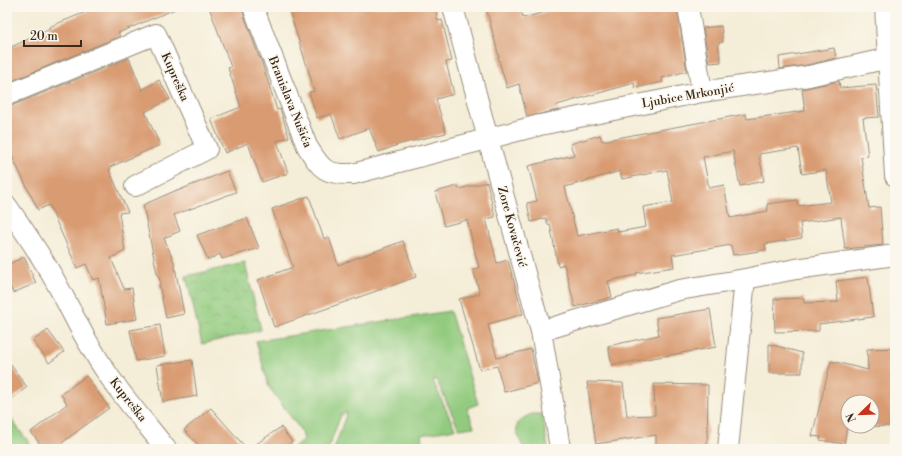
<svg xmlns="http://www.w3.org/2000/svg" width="902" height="456" viewBox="0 0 902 456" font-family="'Libre Bodoni',serif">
  <defs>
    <pattern id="park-crowns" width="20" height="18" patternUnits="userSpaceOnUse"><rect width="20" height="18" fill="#92cb7f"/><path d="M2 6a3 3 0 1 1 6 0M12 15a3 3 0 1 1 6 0" fill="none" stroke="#7fae6d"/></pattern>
  </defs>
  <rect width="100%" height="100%" fill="#fbf7ec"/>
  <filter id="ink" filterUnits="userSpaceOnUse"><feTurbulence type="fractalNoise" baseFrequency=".025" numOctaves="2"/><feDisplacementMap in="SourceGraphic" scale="8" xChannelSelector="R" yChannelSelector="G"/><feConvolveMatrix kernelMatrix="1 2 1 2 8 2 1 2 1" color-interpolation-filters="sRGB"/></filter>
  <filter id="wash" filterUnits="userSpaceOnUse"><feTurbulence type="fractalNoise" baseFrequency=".012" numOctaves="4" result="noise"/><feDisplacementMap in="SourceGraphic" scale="16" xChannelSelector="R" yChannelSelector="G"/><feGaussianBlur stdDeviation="0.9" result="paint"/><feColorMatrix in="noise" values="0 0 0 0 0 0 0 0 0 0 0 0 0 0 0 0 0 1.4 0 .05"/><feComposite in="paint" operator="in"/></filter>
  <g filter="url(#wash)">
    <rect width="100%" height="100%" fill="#f4edd7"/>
    <path fill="#92cb7f" stroke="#667a4e" d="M 450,311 L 478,404 L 467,408 L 474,427 L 459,429 L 436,379 L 433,381 L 455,429 L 421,435 L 423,449 L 334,449 L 347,412 L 341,415 L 328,449 L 291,449 L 304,440 L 302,432 L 269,387 L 256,341 Z
      M 7,414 L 34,449 L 7,449 Z
      M 532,414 L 542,414 L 548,449 L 524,449 C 516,432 510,422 532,414 Z"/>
    <path fill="url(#park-crowns)" stroke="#667a4e" d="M 245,263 L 261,330 L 202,344 L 186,276 Z"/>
    <g id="blocks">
      <path fill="#d99b72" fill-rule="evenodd" d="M 98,7 L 180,7 L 118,33 L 120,36 L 7,83 L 7,49 L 50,29 L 49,27 Z
        M 209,7 L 241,7 L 259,57 L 260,57 L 277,110 L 280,109 L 289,137 L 277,141 L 288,173 L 262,182 L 248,143 L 225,153 L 211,119 L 241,107 L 228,68 L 231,67 Z
        M 288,7 L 435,7 L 438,21 L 442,20 L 452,61 L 446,62 L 454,94 L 436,99 L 446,133 L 400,144 L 379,152 L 369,128 L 340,139 L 331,114 L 317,118 L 309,92 L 314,91 L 311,82 L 312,82 Z
        M 486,7 L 520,7 L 523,18 L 564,7 L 606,7 L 607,12 L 632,7 L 677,7 L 687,71 L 662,78 L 663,82 L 635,88 L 634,83 L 557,105 L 558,110 L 527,117 L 519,84 L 507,88 L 498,57 L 499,57 Z
        M 721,26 L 723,42 L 718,43 L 721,62 L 709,63 L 703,28 Z
        M 834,48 L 836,58 L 807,65 L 780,69 L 779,57 Z
        M 129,58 L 142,90 L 159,80 L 170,99 L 145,112 L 160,145 L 110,167 L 111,169 L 109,170 L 128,212 L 119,213 L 125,251 L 111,258 L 124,289 L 132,288 L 137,319 L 107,324 L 99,278 L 93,280 L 86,264 L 77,268 L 49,205 L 38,210 L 7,146 L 7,106 L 11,106 Z
        M 839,81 L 840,88 L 876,85 L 879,117 L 863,118 L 868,156 L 861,157 L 869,208 L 880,207 L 883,245 L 845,249 L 841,217 L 800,223 L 802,238 L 765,244 L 766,250 L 733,255 L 731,245 L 672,255 L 674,267 L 636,273 L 636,275 L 608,281 L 612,297 L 575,307 L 564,264 L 558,266 L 550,224 L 548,225 L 546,218 L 531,222 L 527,203 L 537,201 L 528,166 L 574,155 L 570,144 L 600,135 L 602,141 L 648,132 L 746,114 L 747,119 L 805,111 L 802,89 ZM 798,148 L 802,174 L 826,170 L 831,202 L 798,206 L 797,200 L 767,204 L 768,211 L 730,218 L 724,185 L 709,188 L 703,157 L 733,151 L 740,186 L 764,181 L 759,154 ZM 667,170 L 673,202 L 643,207 L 646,227 L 618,232 L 617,228 L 577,236 L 565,187 L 620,171 L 622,179 Z
        M 227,171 L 236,192 L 174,215 L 180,231 L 164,238 L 174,262 L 184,314 L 166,318 L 159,284 L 161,283 L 157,273 L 143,205 L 177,190 L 177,191 Z
        M 487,182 L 495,217 L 486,219 L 497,263 L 508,260 L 523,314 L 488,324 L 497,358 L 531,349 L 538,383 L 504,392 L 497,366 L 480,370 L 459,299 L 480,294 L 473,269 L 479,268 L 467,220 L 444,226 L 435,192 L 458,186 L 459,189 Z
        M 309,196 L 324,239 L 329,237 L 338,265 L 403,241 L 416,277 L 274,327 L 258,280 L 293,267 L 272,209 Z
        M 247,218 L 259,248 L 222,259 L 220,254 L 208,260 L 197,235 Z
        M 24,257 L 36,283 L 13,293 L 7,280 L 7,265 Z
        M 868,277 L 873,317 L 819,324 L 819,331 L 775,332 L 774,299 L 804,298 L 804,303 L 838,302 L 836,281 Z
        M 710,309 L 716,347 L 612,365 L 608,346 L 659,335 L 656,318 Z
        M 160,325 L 165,356 L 136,361 L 130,330 Z
        M 48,330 L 64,352 L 49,363 L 33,341 Z
        M 769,344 L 802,353 L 802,373 L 769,373 Z
        M 895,348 L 895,379 L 893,379 L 894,426 L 847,427 L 844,444 L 820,440 L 821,437 L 812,436 L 831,361 L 868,370 L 867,349 ZM 848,402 L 872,402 L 872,426 L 848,426 Z
        M 7,360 L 27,387 L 7,403 Z
        M 192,360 L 197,396 L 163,402 L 157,365 Z
        M 86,376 L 109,408 L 68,438 L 55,449 L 44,449 L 31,432 L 67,404 L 61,394 Z
        M 587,382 L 623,383 L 627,416 L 655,415 L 654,384 L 708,385 L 707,449 L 656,449 L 656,435 L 596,444 Z
        M 211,408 L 247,449 L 202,449 L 184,430 Z
        M 281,427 L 292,442 L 282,449 L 249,449 Z"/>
    </g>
  </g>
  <g filter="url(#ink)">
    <use href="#blocks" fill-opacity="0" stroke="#988c7a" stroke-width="1"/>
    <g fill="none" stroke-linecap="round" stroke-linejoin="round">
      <g stroke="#988c7a" stroke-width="22">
        <path id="minor" d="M 253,7 L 307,146 C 321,169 325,175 353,174 L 540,125 L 702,92 L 809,76 L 889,58
          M 453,7 L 488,139 L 541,331 L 553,402 L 560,449
          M 688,7 L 702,92
          M 885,7 L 895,176
          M 7,95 L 156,34 L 207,149 L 135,186
          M 7,206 C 26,233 45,261 60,290 C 71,310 80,330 92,349 C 112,385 141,417 166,449
          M 541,331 L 679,290 L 745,279
          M 728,449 L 745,279 L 796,269 L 895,255"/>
      </g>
      <use href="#minor" stroke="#fff" stroke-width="20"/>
    </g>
  </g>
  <g text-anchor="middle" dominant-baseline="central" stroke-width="3" stroke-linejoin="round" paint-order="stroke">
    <g font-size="12" fill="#3b2a1e" stroke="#fbf7ec">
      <text transform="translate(175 77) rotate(66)">Kupreška</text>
      <text transform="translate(688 96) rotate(-10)">Ljubice Mrkonjić</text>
      <text transform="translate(290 102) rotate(68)">Branislava Nušića</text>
      <text transform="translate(512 227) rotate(75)">Zore Kovačević</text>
      <text transform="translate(128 400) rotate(52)">Kupreška</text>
    </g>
  </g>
  <rect width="902" height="456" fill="none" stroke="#fbf7ec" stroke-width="24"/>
  <g transform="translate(860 414) rotate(247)"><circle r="19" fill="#fbf7ec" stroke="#aea59a"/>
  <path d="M0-3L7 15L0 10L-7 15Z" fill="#c8321e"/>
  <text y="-6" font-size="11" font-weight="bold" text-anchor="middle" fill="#3b2a1e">N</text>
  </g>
  <path d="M24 40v6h57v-6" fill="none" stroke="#3b2a1e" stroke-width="2"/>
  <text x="30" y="40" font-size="12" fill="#3b2a1e" stroke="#fbf7ec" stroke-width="3" paint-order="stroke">20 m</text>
</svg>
